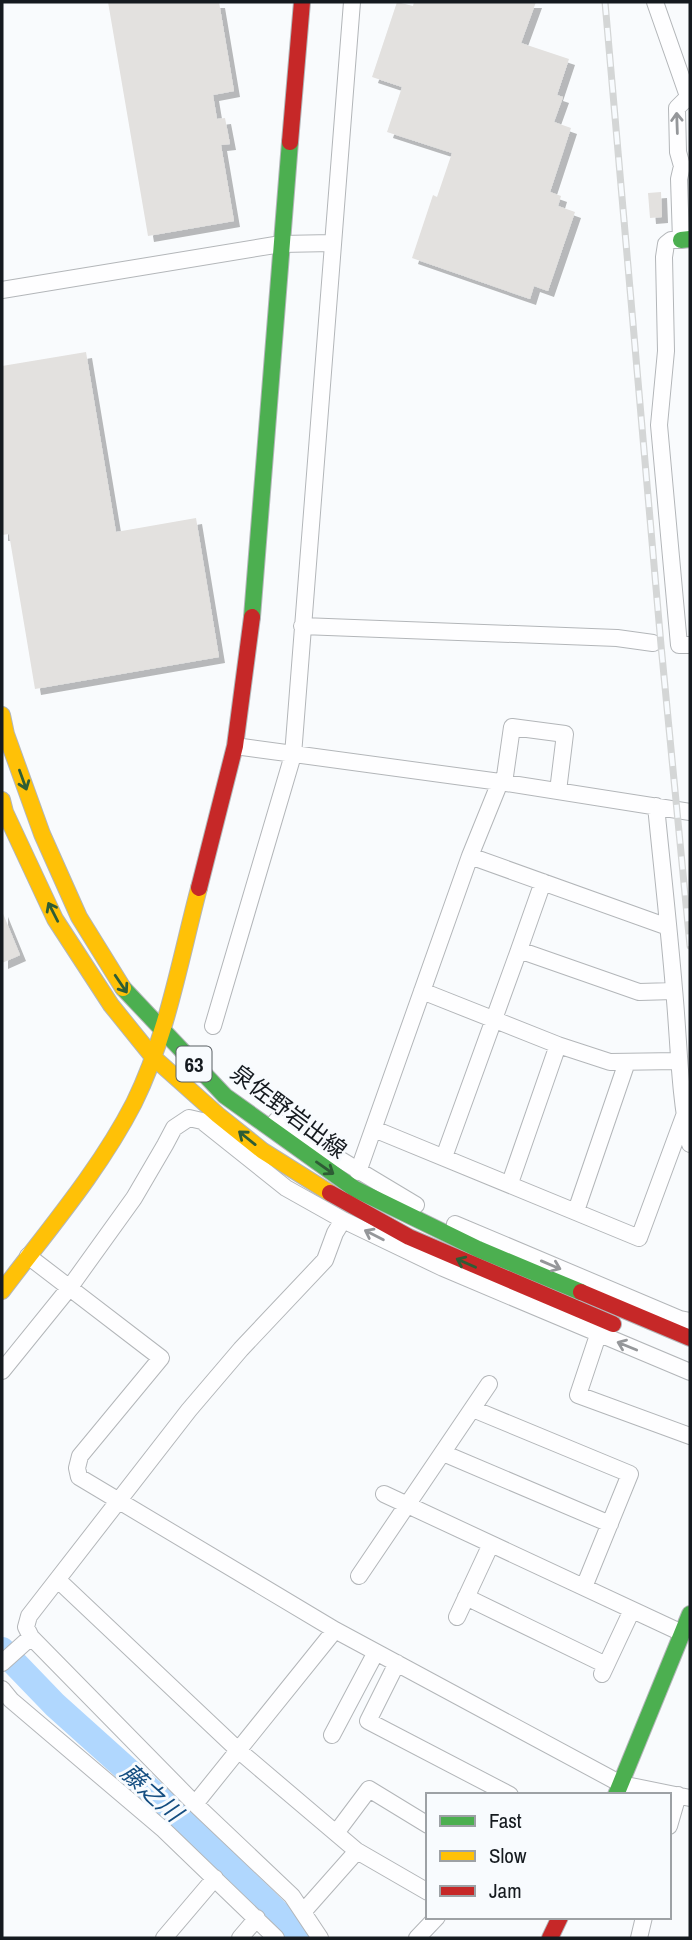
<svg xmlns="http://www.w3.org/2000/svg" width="692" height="1940" viewBox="0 0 692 1940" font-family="'Archivo Narrow','Noto Sans JP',sans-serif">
  <defs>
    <filter id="shadow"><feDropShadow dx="6" dy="6" stdDeviation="0" flood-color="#0004"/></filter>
  </defs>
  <rect width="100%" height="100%" fill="#f9fbfd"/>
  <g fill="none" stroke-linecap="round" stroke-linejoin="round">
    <path stroke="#b0d7fe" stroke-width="26" d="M 2,1650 L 55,1705 L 172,1810 L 291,1926 L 297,1938"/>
  </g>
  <path fill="#e3e1df" filter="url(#shadow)" d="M 108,2 L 219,2 L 234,91 L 213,95 L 217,119 L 225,118 L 230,144 L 221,145 L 234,221 L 148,236 Z
    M 397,2 L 413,6 L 414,2 L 536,2 L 521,43 L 569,59 L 557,95 L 563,97 L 554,122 L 571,128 L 550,192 L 561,196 L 558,206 L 575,212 L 548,291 L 534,286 L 530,299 L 412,258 L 433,195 L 437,197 L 452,153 L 387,132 L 402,87 L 372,77 Z
    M 661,192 L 662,217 L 650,218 L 648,193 Z
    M 86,352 L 116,532 L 196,518 L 219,657 L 35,689 L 9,534 L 2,535 L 2,366 Z
    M 2,911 L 20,955 L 2,963 Z"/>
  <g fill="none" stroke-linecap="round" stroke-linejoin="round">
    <g stroke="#b3b6b9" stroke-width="18">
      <path id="street" d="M 655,2 L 689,99
        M 690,99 L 684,101 L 677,108 L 678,152 L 682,166 L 679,179 L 681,240 L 671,240 L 666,244 L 664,257 L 666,351 L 659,425 L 679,645 L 690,645
        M 2,290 L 281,244 L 332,243
        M 302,626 L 617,638 L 653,643
        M 235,746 L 500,782 L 690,812
        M 656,806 C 662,867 669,928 674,989 C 679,1041 679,1093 690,1144
        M 470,856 L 668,927
        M 519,950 L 543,882
        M 422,991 L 558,1045 L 610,1062 L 678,1061
        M 213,1026 L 293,755 L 352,2
        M 276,1121 L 416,1205
        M 374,1129 L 639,1238 L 684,1116
        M 444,1157 L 519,950 L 639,992 L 674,991
        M 358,1172 L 470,856 L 500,782 L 505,776 L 512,727 L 565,734 L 558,791
        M 510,1183 L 558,1045
        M 576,1211 L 627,1062
        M 455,1224 L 680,1319 L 690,1321
        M 28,1256 L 161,1358 L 80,1456 L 77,1468 L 79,1477 L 335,1630 L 621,1784 L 690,1798
        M 598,1335 L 578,1395 L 690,1436
        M 2,1371 L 70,1287 L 134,1198 L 165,1145 L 174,1128 L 189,1118 L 202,1121 L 286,1188 L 343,1220 L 443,1268 L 690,1372
        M 473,1409 L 630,1474 L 584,1587
        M 443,1453 L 610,1524
        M 384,1494 L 682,1633
        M 359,1576 L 489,1384
        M 58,1580 L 238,1750 L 357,1851 L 428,1892
        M 466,1597 L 606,1665
        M 457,1617 L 491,1544
        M 2,1663 L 31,1637
        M 397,1663 L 368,1721 L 510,1795
        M 602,1674 L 632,1610
        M 2,1689 L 11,1700 L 164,1830 L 276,1938
        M 332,1735 L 376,1652
        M 195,1804 L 335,1630
        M 669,1826 L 678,1795
        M 336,1833 L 369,1789 L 428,1825
        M 303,1912 L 357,1851
        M 164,1938 L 215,1878
        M 240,1938 L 257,1918
        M 320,1938 L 292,1896 L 195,1804 L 31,1637 L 26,1627 L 29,1616 L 189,1410 L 241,1349 L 325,1260 L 335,1233 L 343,1220
        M 417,1938 L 437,1917
        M 639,1938 L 644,1917"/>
    </g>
    <g stroke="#b3b6b9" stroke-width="18">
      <path id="fast" d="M 681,240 L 690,239
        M 252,617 L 290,142
        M 123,988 L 225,1096 L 355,1189 L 478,1249 L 581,1292
        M 616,1795 L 690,1614"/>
    </g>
    <g stroke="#b3b6b9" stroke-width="18">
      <path id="slow" d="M 2,715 L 6,734 L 42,834 L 79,917 L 123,988
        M 2,800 L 5,812 L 55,919 L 111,1005 L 153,1057 L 218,1115 L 263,1151 L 330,1193
        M 2,1291 C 48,1230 99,1171 134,1103 C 167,1036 180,960 199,888"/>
    </g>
    <g stroke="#b3b6b9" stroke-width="18">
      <path id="jam" d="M 290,142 L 302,2
        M 199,888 L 235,746 L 252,617
        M 330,1193 L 409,1237 L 613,1324
        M 581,1292 L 690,1338
        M 550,1938 L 560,1917"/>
    </g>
    <use href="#street" stroke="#fefeff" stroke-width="16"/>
    <use href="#fast" stroke="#4caf50" stroke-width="16"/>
    <use href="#slow" stroke="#ffc107" stroke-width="16"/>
    <use href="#jam" stroke="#c62828" stroke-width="16"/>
    <g stroke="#d4d6d6" stroke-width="7">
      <path id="rail" d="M 605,2 L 661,645 L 690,946"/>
    </g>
    <use href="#rail" stroke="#f8fbfe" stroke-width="4.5" stroke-dasharray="13" stroke-linecap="butt"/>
  </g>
  <defs><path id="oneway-shaft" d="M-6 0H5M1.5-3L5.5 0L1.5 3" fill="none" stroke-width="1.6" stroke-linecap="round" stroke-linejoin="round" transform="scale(1.75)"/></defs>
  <g stroke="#95979a">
    <use href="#oneway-shaft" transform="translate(677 123) rotate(-92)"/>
    <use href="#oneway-shaft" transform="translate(374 1235) rotate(-153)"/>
    <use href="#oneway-shaft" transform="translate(551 1265) rotate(23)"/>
    <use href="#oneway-shaft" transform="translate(627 1346) rotate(-158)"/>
  </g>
  <g stroke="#2e5d35">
    <use href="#oneway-shaft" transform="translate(23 780) rotate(70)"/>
    <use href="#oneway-shaft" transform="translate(53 912) rotate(-117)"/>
    <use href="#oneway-shaft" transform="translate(121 984) rotate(56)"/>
    <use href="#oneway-shaft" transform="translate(247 1138) rotate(-141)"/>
    <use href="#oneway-shaft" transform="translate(325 1168) rotate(35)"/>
    <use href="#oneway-shaft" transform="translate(466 1263) rotate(-156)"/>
  </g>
  <g text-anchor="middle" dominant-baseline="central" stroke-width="6" stroke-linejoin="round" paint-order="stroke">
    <rect fill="#f8fbfe" stroke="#595e62" stroke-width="2" x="176.5" y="1046.5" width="35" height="35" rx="5"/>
    <g font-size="21" font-weight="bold" fill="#151a1f">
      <text x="194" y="1064">63</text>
    </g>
    <g font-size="23" fill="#151a1f" stroke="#f8fbfe">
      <text transform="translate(289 1111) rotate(37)">泉佐野岩出線</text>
    </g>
    <g font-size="24" font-style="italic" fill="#154e81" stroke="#f8fbfe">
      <text transform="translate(152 1792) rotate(42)">藤之川</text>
    </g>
  </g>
  <rect width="692" height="1940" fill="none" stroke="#151a1f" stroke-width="7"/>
  <rect x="426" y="1793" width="245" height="126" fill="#f8fbfe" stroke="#9da1a5" stroke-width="2"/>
  <rect x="440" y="1816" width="35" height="10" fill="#4caf50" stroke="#9da1a5" stroke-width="2"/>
  <text x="489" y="1828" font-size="21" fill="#151a1f">Fast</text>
  <rect x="440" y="1851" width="35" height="10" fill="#ffc107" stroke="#9da1a5" stroke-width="2"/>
  <text x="489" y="1863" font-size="21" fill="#151a1f">Slow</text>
  <rect x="440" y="1886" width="35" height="10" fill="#c62828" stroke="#9da1a5" stroke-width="2"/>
  <text x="489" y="1898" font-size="21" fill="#151a1f">Jam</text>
</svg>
